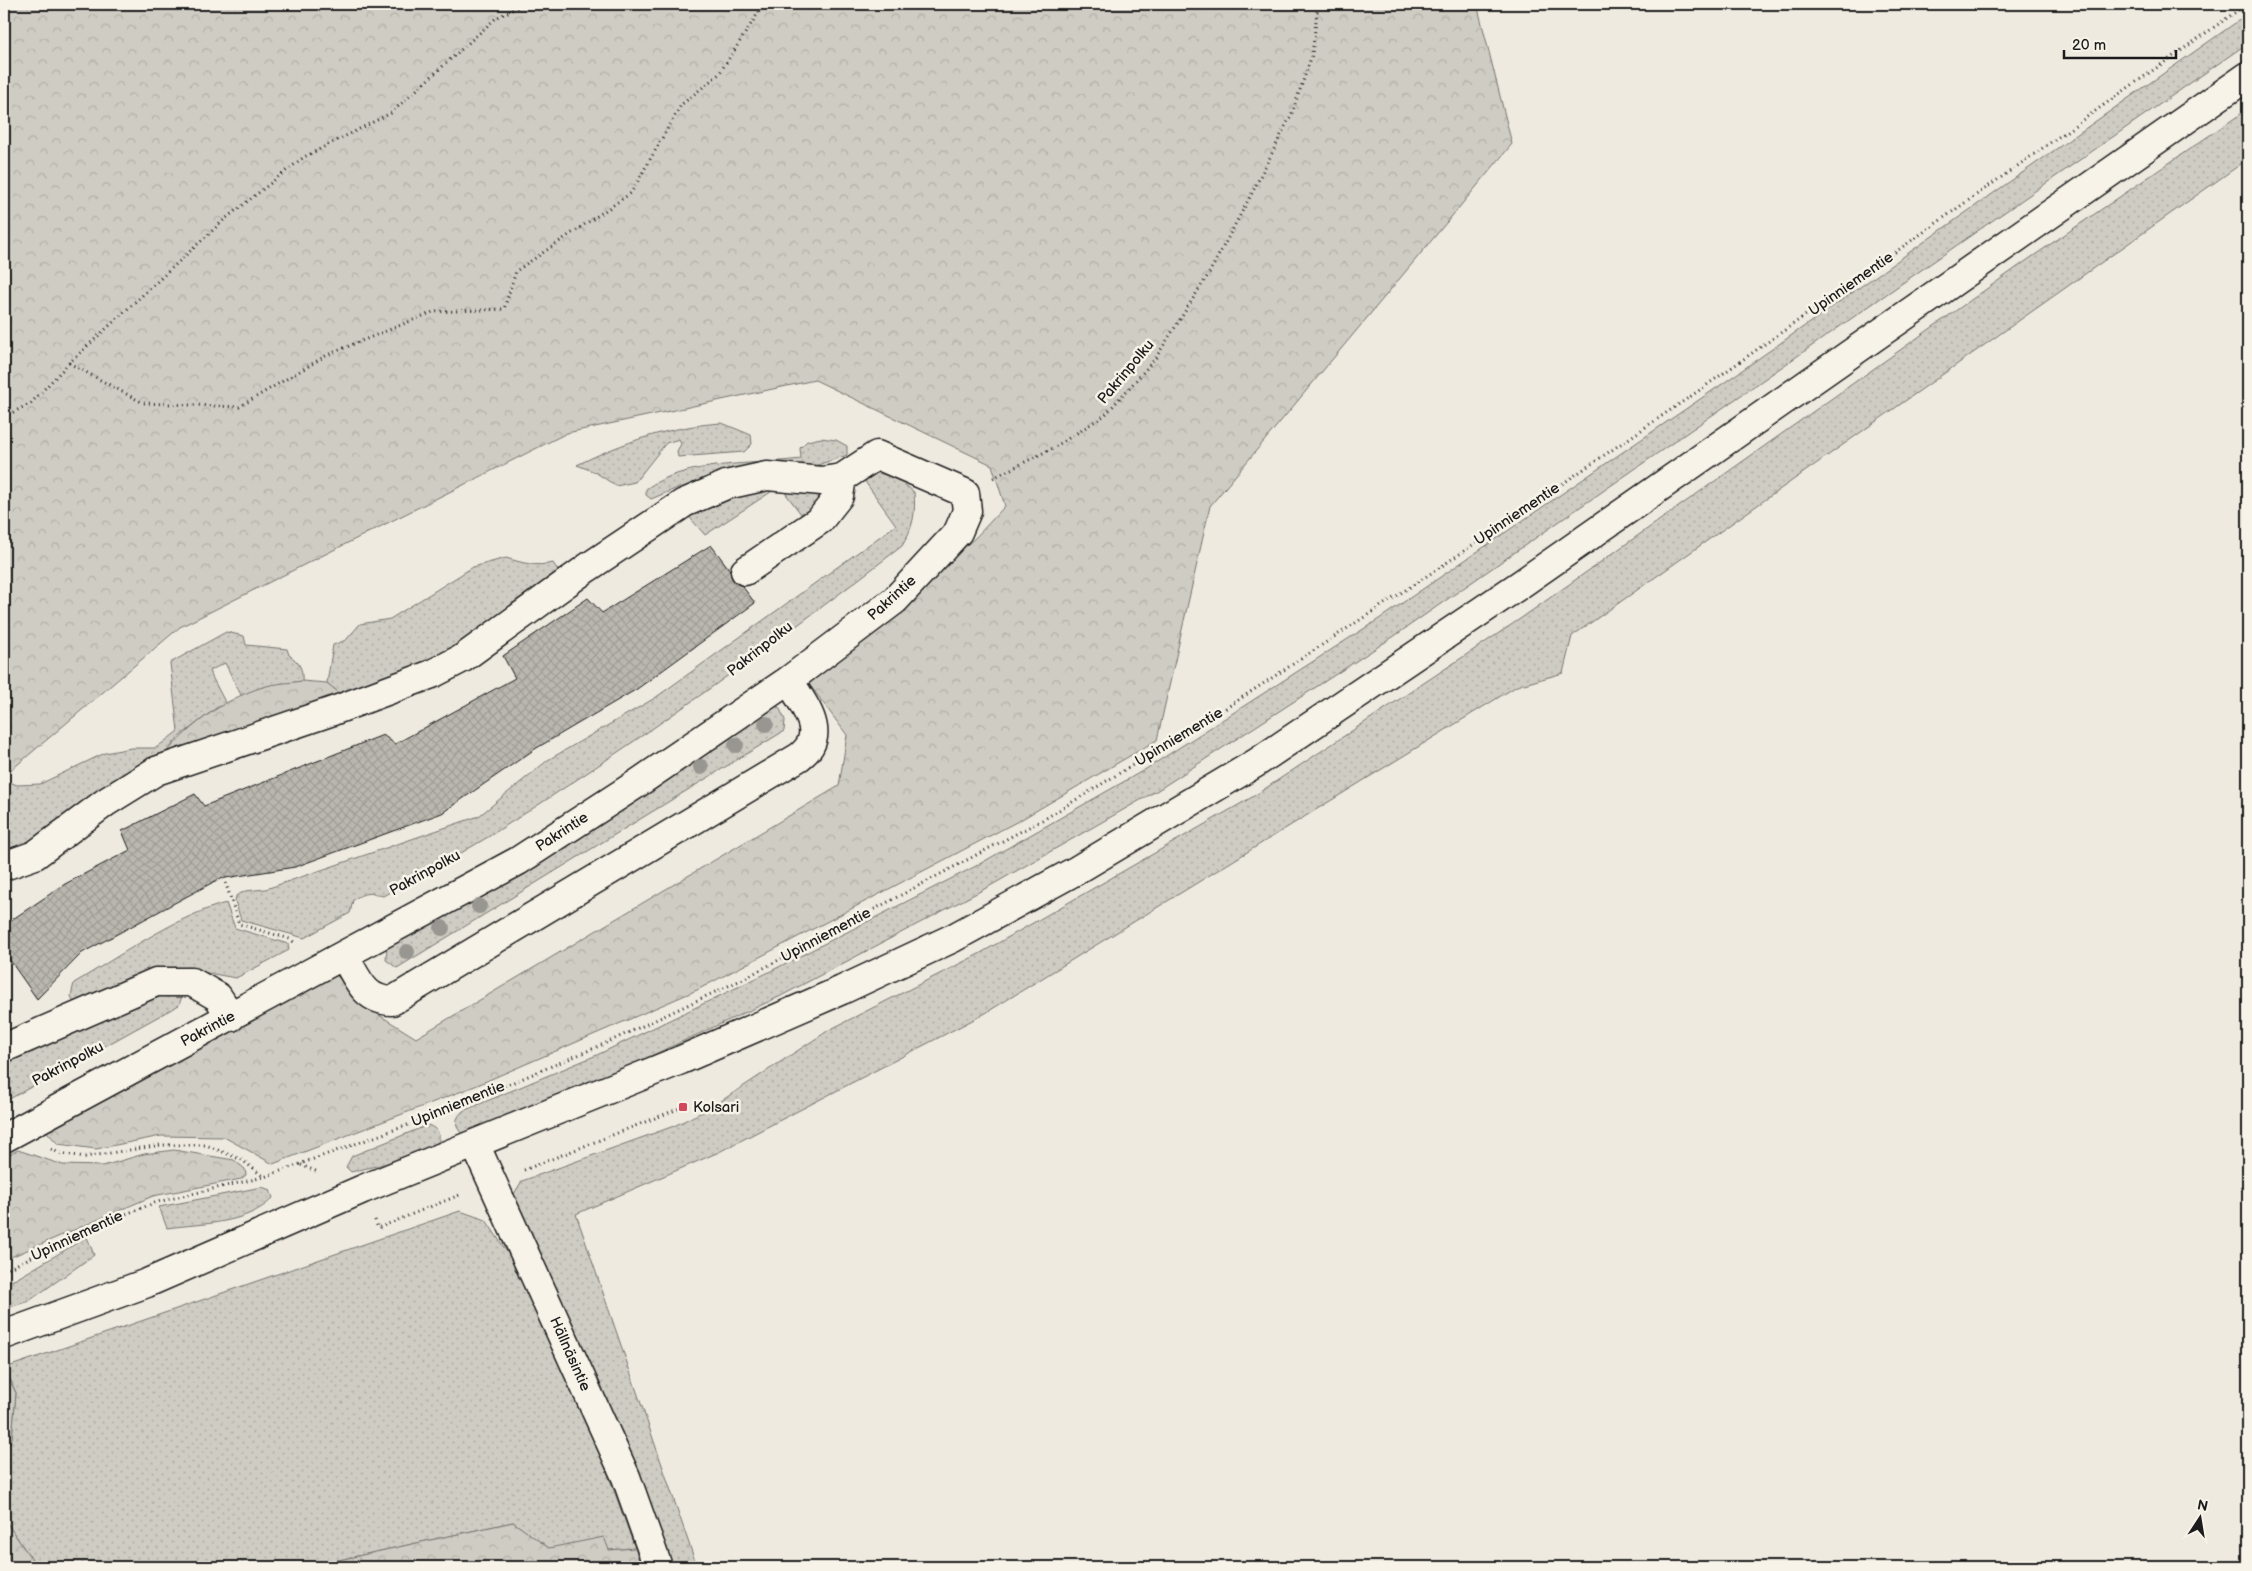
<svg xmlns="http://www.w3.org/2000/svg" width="2252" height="1571" viewBox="0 0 2252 1571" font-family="'Balsamiq Sans',sans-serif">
  <defs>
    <pattern id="grass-dots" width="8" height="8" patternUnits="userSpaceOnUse" patternTransform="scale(1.25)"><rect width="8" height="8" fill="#cfccc3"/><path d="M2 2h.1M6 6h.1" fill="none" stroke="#b1afa7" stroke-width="1.8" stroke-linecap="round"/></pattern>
    <pattern id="forest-crowns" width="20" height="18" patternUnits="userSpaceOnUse" patternTransform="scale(1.25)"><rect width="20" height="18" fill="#cfccc3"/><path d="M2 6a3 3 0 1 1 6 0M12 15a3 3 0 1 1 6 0" fill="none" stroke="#b1afa7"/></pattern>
    <pattern id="building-cross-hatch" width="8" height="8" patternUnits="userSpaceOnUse" patternTransform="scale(1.25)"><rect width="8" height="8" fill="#bab7af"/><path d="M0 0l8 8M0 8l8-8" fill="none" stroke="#9f9d96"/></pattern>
  </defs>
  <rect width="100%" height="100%" fill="#eeeae0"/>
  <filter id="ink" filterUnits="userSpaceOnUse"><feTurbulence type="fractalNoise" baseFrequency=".02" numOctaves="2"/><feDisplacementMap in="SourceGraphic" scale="10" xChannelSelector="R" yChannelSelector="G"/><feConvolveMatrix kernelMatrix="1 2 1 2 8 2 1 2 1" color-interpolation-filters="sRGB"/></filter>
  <g filter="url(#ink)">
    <path fill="url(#grass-dots)" stroke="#767470" d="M 2248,14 L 2248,43 L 1393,637 L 1158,790 L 990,886 L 779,997 L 605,1077 L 466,1137 C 455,1129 453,1120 463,1111 L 597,1055 L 767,973 L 976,866 L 1146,769 L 1379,619 L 1728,380 Z
      M 2248,109 L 2248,159 L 1572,636 L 1563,673 L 1517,686 L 984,1014 L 719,1152 L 576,1214 L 697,1567 L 665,1567 L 512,1197 L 522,1181 L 674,1126 L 712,1107 L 829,1030 L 979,954 L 1254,796 L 1520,619 L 2026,261 Z
      M 722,423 L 751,435 L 752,444 L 744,452 L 678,457 L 677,451 L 681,444 L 679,439 L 666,443 L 635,482 L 616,486 L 595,472 L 577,465 C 623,442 671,426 722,423 Z
      M 821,438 L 836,440 L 847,446 L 847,455 L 803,470 L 689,495 L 680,487 L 651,499 L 646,495 L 646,489 C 685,460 754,465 801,459 L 800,448 L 807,441 Z
      M 872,472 C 889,474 901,481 914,492 C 916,513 913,528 902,546 C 769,649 631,747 488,837 C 454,858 418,876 383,896 C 370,892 364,892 353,900 L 350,913 L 304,938 L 241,920 L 235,901 L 236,896 L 245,891 L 266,889 L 479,816 L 548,760 L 655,698 L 896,525 L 866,483 L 865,478 Z
      M 769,483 L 819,494 L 822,498 L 820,505 L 801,514 L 780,486 L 705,535 L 685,512 Z
      M 506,558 C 523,563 536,567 553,563 L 562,576 L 422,670 L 343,696 L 327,683 L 333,645 L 346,640 L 360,624 L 390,619 L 473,567 Z
      M 226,632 L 244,636 L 246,645 L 287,649 L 289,655 C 299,662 303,668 302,681 L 263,687 L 242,697 L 225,663 L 209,671 L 226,704 L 216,708 L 179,737 L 157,763 L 68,822 L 4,858 L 4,780 L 17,785 L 40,784 L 105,753 L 131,748 L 156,748 L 178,731 L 170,663 Z
      M 768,705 L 779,707 L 785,720 L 784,731 L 397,968 L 386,960 L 387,947 Z
      M 226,903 L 235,928 L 288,944 L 289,950 L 236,978 L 202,972 L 77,1010 L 71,996 L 74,983 C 120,956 176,916 226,903 Z
      M 176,993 L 182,996 L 179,1005 L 4,1102 L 4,1059 L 157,994 Z
      M 428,1125 C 437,1129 440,1132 439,1141 L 433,1146 L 384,1164 L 351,1172 L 346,1167 L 352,1156 Z
      M 262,1187 L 270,1190 L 273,1198 C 246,1225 203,1223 167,1228 L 159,1207 Z
      M 460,1211 L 486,1220 L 520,1272 L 586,1414 L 635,1548 L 558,1555 L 513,1522 L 307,1567 L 37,1567 L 4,1519 L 4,1453 L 12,1438 L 16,1393 L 5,1368 Z
      M 87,1237 L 94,1255 L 29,1301 L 4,1309 L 4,1283 L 16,1279 Z"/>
    <path fill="url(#forest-crowns)" stroke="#767470" d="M 4,4 L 1477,4 L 1512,144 L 1210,506 L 1157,740 L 1022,819 L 697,990 L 475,1086 L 273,1164 L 224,1137 L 161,1136 L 96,1149 L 58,1144 L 46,1131 L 336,975 L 368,1008 L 416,1038 L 839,786 L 847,735 L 809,684 L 976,537 L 1005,506 L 992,465 L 815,380 L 567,433 L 180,627 L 4,776 Z
      M 302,681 L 327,683 L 343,696 L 157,763 C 186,729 220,700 263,687 C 276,683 289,683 302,681 Z
      M 18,1150 L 63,1165 L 103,1166 L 144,1154 L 174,1150 L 234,1160 L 245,1169 L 246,1175 L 241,1179 L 153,1196 L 4,1260 L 4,1157 Z
      M 4,1368 L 16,1393 L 12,1438 L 4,1453 Z
      M 4,1519 L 37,1567 L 4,1567 Z
      M 513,1522 L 549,1548 L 604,1537 L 609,1550 L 635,1548 L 641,1567 L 307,1567 Z"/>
    <path fill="url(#building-cross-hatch)" stroke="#1c1c1c" d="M 711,545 L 755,603 L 637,689 L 535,749 L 442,813 L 295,867 L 219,879 L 82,953 L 37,999 L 4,952 L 4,925 L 65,884 L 130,850 L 122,831 L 195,794 L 204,806 L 383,735 L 395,744 L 515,678 L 503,656 L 588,598 L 602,613 Z"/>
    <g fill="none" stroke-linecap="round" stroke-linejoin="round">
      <g stroke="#1c1c1c" stroke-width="31">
        <path id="minor" d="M 745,571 L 820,520 L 839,496 L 842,478
          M 4,866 L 35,855 L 106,802 L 156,771 L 333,711 L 432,674 L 463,658 L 587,568 L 684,503 L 726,485 L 767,476 L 822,481 L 842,478 L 877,455 L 965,493 L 967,511 L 958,532 L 895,600 L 789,680 L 638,783 L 518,861 L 4,1138
          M 344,956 C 358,978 363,1000 392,1001 L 799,757 C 830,734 803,705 789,680
          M 4,1048 L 156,982 L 192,982 L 218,997 L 231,1017
          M 475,1144 L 626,1477 L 658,1567"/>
      </g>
      <g stroke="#1c1c1c" stroke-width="31">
        <path id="major" d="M 4,1335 L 147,1283 L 363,1189 L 681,1060 L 842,990 L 953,938 L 1077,870 L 1256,763 L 1521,584 L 2248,76"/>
      </g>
      <path stroke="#1c1c1c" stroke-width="3" stroke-dasharray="1 4" stroke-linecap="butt" d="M 69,363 L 143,403 L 239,407 L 327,355 L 433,312 L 504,309 L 516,271 L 631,193 L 681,105 L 719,74 L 764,4
        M 4,417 L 31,403 L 69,363 L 225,219 L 304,157 L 391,113 L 496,18 L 524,4
        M 993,478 L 1053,448 L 1105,415 L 1155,359 L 1208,275 L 1251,195 L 1292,113 L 1312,55 L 1318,4
        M 224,878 L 239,924 L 290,939 L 296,944
        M 51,1149 L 59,1153 L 85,1157 L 161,1145 L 206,1145 L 242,1160 L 264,1177
        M 301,1165 L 318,1172
        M 524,1170 L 683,1107
        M 375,1220 L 378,1228 L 462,1194
        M 4,1271 L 84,1230 L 157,1202 L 264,1177 L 438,1114 L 604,1044 L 743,979 L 1046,818 L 1223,710 L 1436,570 L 1694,394 L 2247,4"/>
      <use href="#minor" stroke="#f7f3e8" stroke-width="28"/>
      <use href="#major" stroke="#f7f3e8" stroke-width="28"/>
    </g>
    <g fill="#989690">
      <circle cx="766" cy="724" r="8"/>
      <circle cx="736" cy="745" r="8"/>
      <circle cx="701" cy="767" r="8"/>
      <circle cx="479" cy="906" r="8"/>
      <circle cx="442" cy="928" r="8"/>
      <circle cx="407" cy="952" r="8"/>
    </g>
  </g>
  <rect fill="#d1495b" stroke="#f7f3e8" stroke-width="2" x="678" y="1102" width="10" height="10" rx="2.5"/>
  <g text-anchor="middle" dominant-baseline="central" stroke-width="5" stroke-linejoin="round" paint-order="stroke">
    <g font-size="15" fill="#1c1c1c" stroke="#f7f3e8">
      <text transform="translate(1851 284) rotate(-35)">Upinniementie</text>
      <text transform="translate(1126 372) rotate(-50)">Pakrinpolku</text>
      <text transform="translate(1517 514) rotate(-34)">Upinniementie</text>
      <text transform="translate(892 598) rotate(-42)">Pakrintie</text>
      <text transform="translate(760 649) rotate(-38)">Pakrinpolku</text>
      <text transform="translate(1179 737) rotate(-31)">Upinniementie</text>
      <text transform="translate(562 832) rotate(-33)">Pakrintie</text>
      <text transform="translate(425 873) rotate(-29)">Pakrinpolku</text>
      <text transform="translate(826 935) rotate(-28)">Upinniementie</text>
      <text transform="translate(208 1029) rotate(-28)">Pakrintie</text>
      <text transform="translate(68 1064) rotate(-28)">Pakrinpolku</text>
      <text transform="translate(458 1104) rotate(-22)">Upinniementie</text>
      <text transform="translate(77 1236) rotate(-25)">Upinniementie</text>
      <text transform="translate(570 1354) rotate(66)">Hällnäsintie</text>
    </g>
    <g font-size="15" fill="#1c1c1c" stroke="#f7f3e8" text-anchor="start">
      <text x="693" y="1107">Kolsari</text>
    </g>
  </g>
  <rect width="2252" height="1571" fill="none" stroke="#f7f3e8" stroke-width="20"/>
  <rect x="10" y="10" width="2232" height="1551" fill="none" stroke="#1c1c1c" stroke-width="2" filter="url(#ink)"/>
  <g transform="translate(2200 1518) rotate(12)" stroke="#f7f3e8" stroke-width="4" paint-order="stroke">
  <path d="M0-4L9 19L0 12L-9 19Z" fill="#1c1c1c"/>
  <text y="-8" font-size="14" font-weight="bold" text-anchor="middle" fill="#1c1c1c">N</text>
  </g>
  <path d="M2064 50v8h112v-8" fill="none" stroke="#1c1c1c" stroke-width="2.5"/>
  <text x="2072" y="50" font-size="15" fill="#1c1c1c" stroke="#f7f3e8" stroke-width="4" paint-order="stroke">20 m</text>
</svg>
